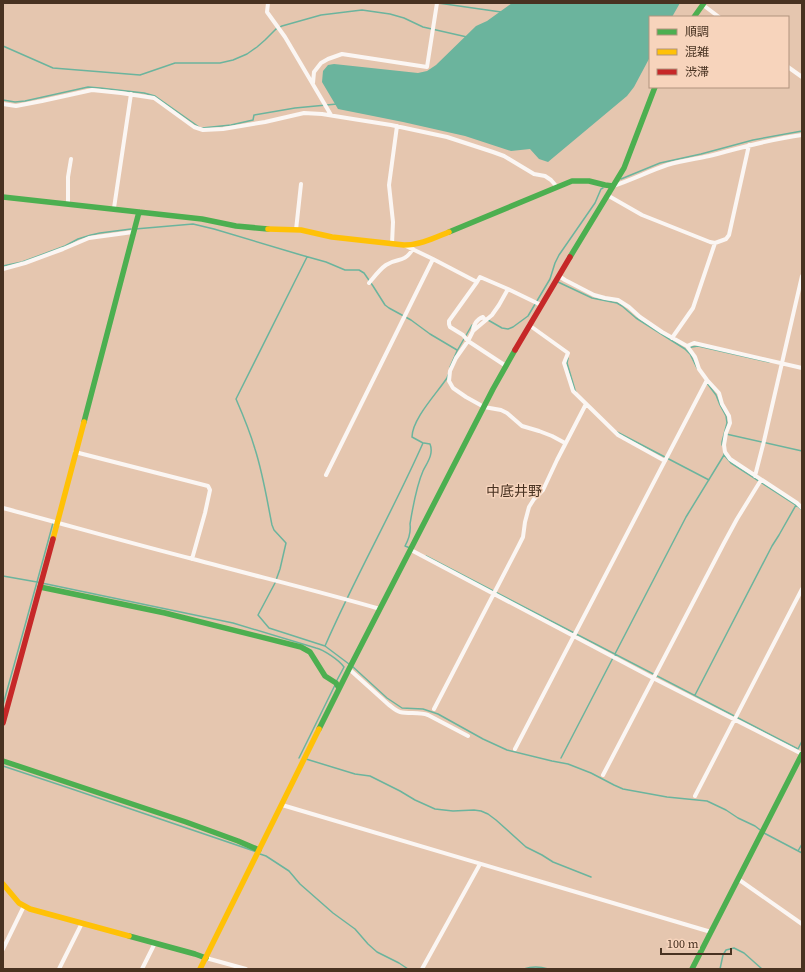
<svg xmlns="http://www.w3.org/2000/svg" width="805" height="972" viewBox="0 0 805 972" font-family="'Source Serif 4','Noto Sans JP',serif">
  <rect width="100%" height="100%" fill="#e5c6af"/>
  <path fill="#6bb49d" d="M 512,3 L 680,3 L 672,17 L 650,17 L 650,57 L 634,87 L 627,96 L 548,162 L 539,159 L 530,149 L 511,151 L 465,136 L 403,122 L 338,109 L 322,82 L 323,71 L 328,65 L 334,64 L 418,73 L 427,71 L 436,65 L 476,26 L 487,21 Z"/>
  <g fill="none" stroke-linecap="round" stroke-linejoin="round">
    <path stroke="#6bb49d" stroke-width="1.5" d="M 438,3 L 501,12
      M 3,46 L 53,68 L 140,75 L 175,63 L 220,63 L 233,60 L 247,54 L 257,47 L 265,40 L 276,29 L 282,26 L 321,15 L 362,10 L 390,14 L 404,18 L 423,27 L 467,37
      M 3,100 L 15,102 L 25,101 L 88,87 L 100,88 L 144,93 L 155,96 L 199,127
      M 202,128 L 231,125 L 253,120 L 254,115 L 295,108 L 337,104
      M 621,179 L 660,163 L 701,154 L 753,140 L 802,131
      M 135,229 L 193,224 L 214,229 L 301,255 L 326,262 L 345,270 L 359,270 L 364,273 L 373,286 L 385,305 L 389,308 L 411,320 L 430,334 L 457,350
      M 307,257 L 236,399 C 243,415 250,432 255,449 C 263,474 267,500 272,525 L 274,530 L 286,543 L 280,569 L 275,583 L 258,615 L 269,628 L 325,646 L 349,664
      M 3,266 L 22,262 L 65,246 L 78,239 L 91,235 L 100,233 L 131,229
      M 558,282 L 592,298 L 617,303 L 622,306 L 636,318 L 685,349 L 690,354 L 697,368
      M 488,320 L 502,328 L 508,329 L 513,327 L 528,316 L 550,279 L 555,263 L 559,255 L 595,203 L 601,189 L 603,188
      M 689,348 L 692,347 L 698,346 L 769,362
      M 568,358 L 567,363 L 575,390 L 576,392
      M 450,367 L 457,351 L 472,325
      M 707,383 L 716,395 L 720,405 L 726,416 L 727,423 L 722,442 L 722,445
      M 617,432 L 709,480
      M 726,434 L 802,451
      M 724,452 L 724,455 L 731,463 L 796,505 L 802,510
      M 410,548 L 405,546 C 409,539 411,532 410,524 C 413,506 416,487 423,471 C 427,463 434,454 430,444 L 424,443
      M 426,556 L 798,749 L 802,741
      M 3,576 L 37,582 L 233,623 L 316,648 C 324,650 339,660 344,667 L 336,682
      M 325,646 C 355,577 393,511 423,443 L 412,437 C 412,419 437,393 447,378 L 448,375
      M 352,666 L 387,698 L 402,708 L 423,709 L 438,714 L 483,739 L 507,750 L 552,761 L 568,764 L 591,773 L 614,785 L 623,789 L 667,797 L 707,801 L 726,810 L 738,818 L 755,826 L 764,833 L 802,853
      M 695,695 L 772,546 L 779,535 L 796,505
      M 3,705 L 37,582 L 53,523
      M 299,758 L 335,685
      M 561,758 L 686,517 L 724,455
      M 306,759 L 355,774 L 370,776 L 400,791 L 415,800 L 435,809 L 453,811 L 474,810 L 481,811 L 488,814 L 496,820 L 526,847 L 542,855 L 553,862 L 591,877
      M 3,766 L 72,789 L 257,852
      M 798,851 L 802,844
      M 260,854 L 266,856 L 289,871 L 300,884 L 333,913 L 355,929 L 368,944 L 377,952 L 399,963 L 408,969
      M 524,969 C 532,966 539,966 548,969
      M 720,969 L 723,955 L 726,950 L 734,948 L 744,953 L 762,969"/>
    <path stroke="#fbf6f3" stroke-width="4" d="M 268,3 L 267,12 L 285,37 L 331,115
      M 703,5 L 719,17
      M 788,67 L 802,77
      M 313,83 L 314,72 L 321,63 L 328,59 L 342,54 L 427,67 L 437,3
      M 3,104 L 16,106 L 42,101 L 92,90 L 121,93 L 154,98 L 194,127 L 203,130 L 223,129 L 265,122 L 304,113 L 322,114 L 353,119 L 391,125 L 447,137 L 493,152 L 504,156 L 534,174 L 545,176 L 551,180 L 557,187
      M 613,186 C 632,180 649,171 667,165 C 681,161 695,159 709,156 C 740,148 770,139 802,135
      M 607,195 L 642,215 L 710,242 L 715,243 L 726,239 L 729,235 L 749,145
      M 68,204 L 68,177 L 71,159
      M 114,208 L 131,94
      M 296,230 L 301,184
      M 392,244 L 393,222 L 389,185 L 397,126
      M 406,246 L 433,259 L 477,282 L 480,277 L 508,289 L 541,305
      M 3,269 L 25,263 L 63,249 L 89,238 L 133,232
      M 559,276 L 565,280 L 594,295 L 605,298 L 618,300 L 629,307 L 640,317 L 662,332 L 687,346 L 695,357 L 699,369 L 707,380 L 719,393 L 722,404 L 729,416 L 730,423 L 726,433 L 724,445 L 725,452 L 730,459 L 797,503 L 802,508
      M 477,282 L 449,321 L 449,324 L 450,327 L 463,335 L 468,341 L 506,366
      M 369,283 C 374,277 380,269 386,265 C 399,257 403,264 413,249
      M 508,289 L 499,305 L 492,315 L 473,331 L 468,341 L 456,358 L 450,371 L 449,381 L 453,388 L 466,397 L 484,407 L 501,410 L 507,413 L 522,426 L 539,431 L 552,436 L 565,443
      M 529,325 L 568,353 L 564,363 L 573,391 L 618,435 L 665,461
      M 473,331 C 473,325 477,319 483,317 L 485,320
      M 672,338 L 693,308 L 715,243
      M 687,346 L 694,343 L 802,368
      M 75,452 L 208,486 L 210,490 L 205,513 L 192,559
      M 326,475 L 433,259
      M 755,476 L 764,441 L 802,276
      M 3,508 C 67,525 130,543 193,559 C 256,576 318,591 380,609
      M 411,550 L 653,678 L 802,754
      M 349,669 L 389,705 C 392,707 396,711 400,712 C 409,714 419,712 428,715 L 468,736
      M 434,709 L 519,545 L 523,537 L 525,522 L 529,507 L 534,499 L 543,490 L 557,460 L 586,404
      M 515,749 L 707,380
      M 603,775 L 724,543 L 737,519 L 761,480
      M 695,796 L 802,589
      M 282,805 L 711,932
      M 738,879 L 802,924
      M 3,949 L 24,906
      M 206,958 L 246,969
      M 59,969 L 82,923
      M 142,969 L 155,943
      M 422,969 L 480,864"/>
    <path stroke="#4caf50" stroke-width="5.5" d="M 694,17 L 704,3
      M 3,197 L 202,219 L 236,226 L 268,229
      M 449,232 L 572,181 L 589,181 L 605,185 L 613,186
      M 570,257 L 624,168 L 655,87
      M 84,422 L 139,212
      M 40,587 L 165,613 L 301,647 L 310,652 L 325,676 L 336,683 L 339,688
      M 319,729 L 349,669 L 493,389 L 515,350
      M 3,761 L 186,822 L 238,841 L 259,850
      M 129,936 L 195,954 L 206,958
      M 692,969 L 802,754"/>
    <path stroke="#ffc107" stroke-width="5.5" d="M 268,229 L 301,230 L 332,237 L 404,245 C 420,245 434,238 449,232
      M 53,539 L 84,422
      M 3,884 L 19,903 L 30,909 L 129,936
      M 200,969 L 319,729"/>
    <path stroke="#c62828" stroke-width="5.5" d="M 515,350 L 570,257
      M 3,723 L 53,539"/>
  </g>
  <g text-anchor="middle" dominant-baseline="central" stroke-width="3" stroke-linejoin="round" paint-order="stroke">
    <g font-size="14" fill="#483221" stroke="#f7d4bc">
      <text x="514" y="491">中底井野</text>
    </g>
  </g>
  <rect width="805" height="972" fill="none" stroke="#483221" stroke-width="8"/>
  <rect x="649" y="16" width="140" height="72" fill="#f7d4bc" stroke="#b1937e"/>
  <rect x="657" y="29" width="20" height="6" fill="#4caf50" stroke="#b1937e"/>
  <text x="685" y="36" font-size="12" fill="#483221">順調</text>
  <rect x="657" y="49" width="20" height="6" fill="#ffc107" stroke="#b1937e"/>
  <text x="685" y="56" font-size="12" fill="#483221">混雑</text>
  <rect x="657" y="69" width="20" height="6" fill="#c62828" stroke="#b1937e"/>
  <text x="685" y="76" font-size="12" fill="#483221">渋滞</text>
  <path d="M661 948v6h70v-6" fill="none" stroke="#483221" stroke-width="2"/>
  <text x="667" y="948" font-size="12" fill="#483221" stroke="#f7d4bc" stroke-width="3" paint-order="stroke">100 m</text>
</svg>
